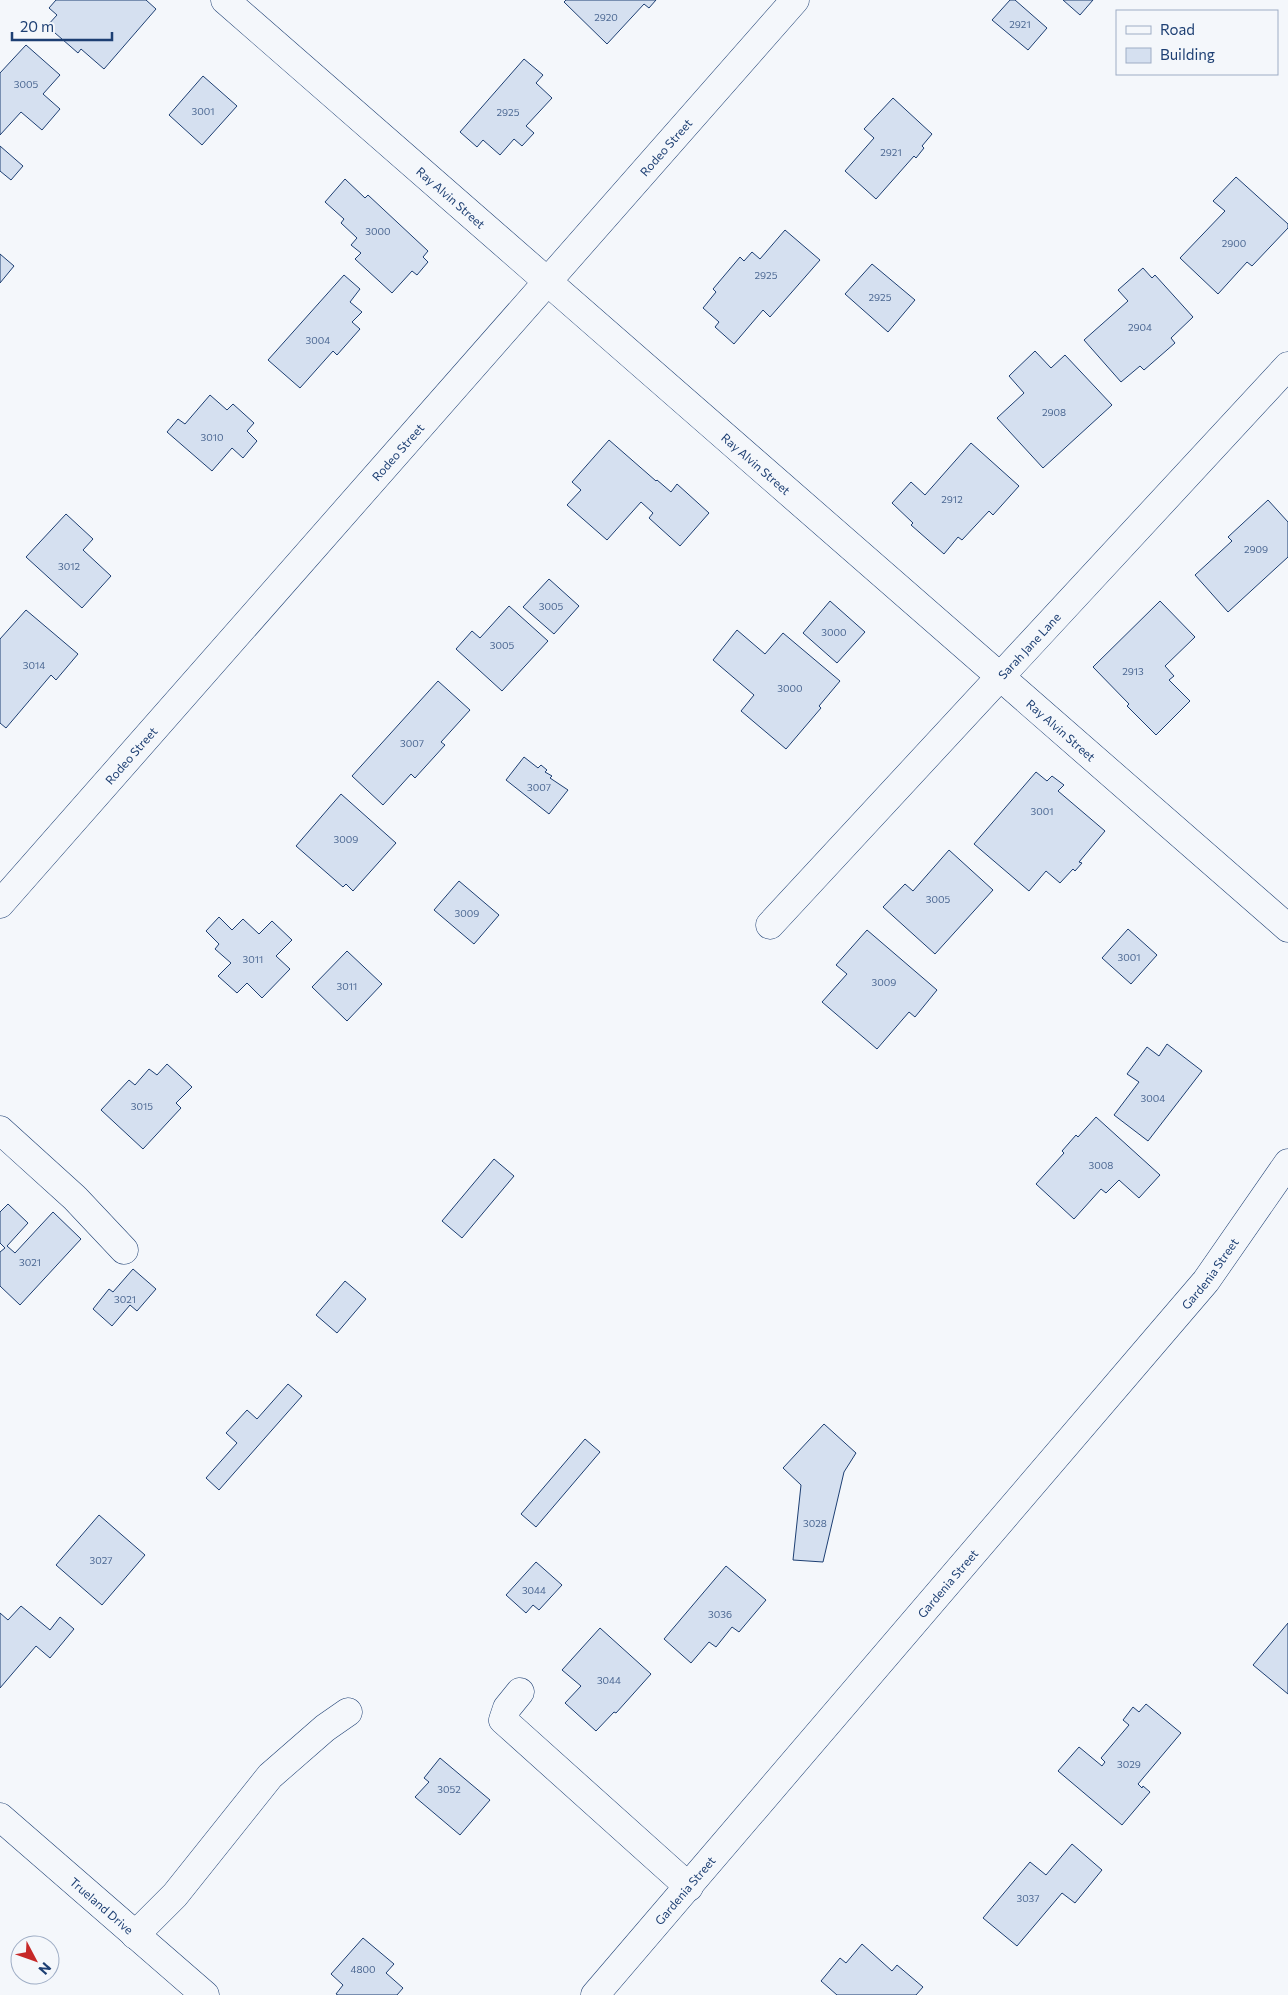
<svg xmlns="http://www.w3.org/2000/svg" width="1288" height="1995" viewBox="0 0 1288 1995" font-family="Commissioner,sans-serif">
  <rect width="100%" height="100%" fill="#f4f7fb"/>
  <path fill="#d5e0f0" stroke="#1d3f73" d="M 56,0 L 146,0 L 156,9 L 104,69 L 81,49 L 78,53 L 47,26 L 57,15 L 49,8 Z
    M 566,0 L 656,0 L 649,8 L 644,4 L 607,44 L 564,2 Z
    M 1010,0 L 1015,0 L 1047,28 L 1028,50 L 992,20 Z
    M 1063,0 L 1093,0 L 1080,15 Z
    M 26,45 L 60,75 L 43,94 L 60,109 L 42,130 L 21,112 L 0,135 L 0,73 Z
    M 524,59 L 543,75 L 536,83 L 552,98 L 526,126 L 534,133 L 522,146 L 514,139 L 500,155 L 483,140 L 477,147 L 460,132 Z
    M 203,76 L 237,106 L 202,145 L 169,115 Z
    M 893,98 L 932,134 L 922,146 L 924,148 L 916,158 L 914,156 L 876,199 L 845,171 L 874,138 L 864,129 Z
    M 0,146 L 23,166 L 11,180 L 0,171 Z
    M 1236,177 L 1288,224 L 1288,228 L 1252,266 L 1247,262 L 1218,294 L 1180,258 L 1225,211 L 1213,201 Z
    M 345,179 L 365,198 L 368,195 L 428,251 L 423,257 L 428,262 L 417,275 L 412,271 L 392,293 L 355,259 L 361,253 L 351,245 L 357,238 L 341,223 L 344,219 L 325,202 Z
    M 785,230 L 820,260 L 770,317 L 763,310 L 734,344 L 715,327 L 719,322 L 703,308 L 716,292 L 713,289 L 740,257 L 744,261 L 752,252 L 760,259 Z
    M 0,254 L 14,266 L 0,283 Z
    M 872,264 L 915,300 L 888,332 L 845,294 Z
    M 1143,268 L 1152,278 L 1155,275 L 1193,317 L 1171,338 L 1175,343 L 1144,370 L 1140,366 L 1121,382 L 1084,340 L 1128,301 L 1118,290 Z
    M 344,275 L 360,289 L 350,302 L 362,312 L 352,322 L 360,329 L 337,355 L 333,351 L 300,388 L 268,360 Z
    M 1035,351 L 1051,368 L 1065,355 L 1112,405 L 1043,468 L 997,418 L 1024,393 L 1009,376 Z
    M 210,395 L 227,410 L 233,404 L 254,423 L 247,431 L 257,441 L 243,458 L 232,448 L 212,471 L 167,432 L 178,419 L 185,424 Z
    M 609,440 L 656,481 L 657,480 L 671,492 L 677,484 L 709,513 L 680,546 L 649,518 L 653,513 L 641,502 L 607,540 L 567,505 L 581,490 L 572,482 Z
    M 971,443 L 1019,486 L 993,515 L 989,511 L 962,540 L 958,537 L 944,554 L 911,525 L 913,523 L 892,503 L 911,482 L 925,495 Z
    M 1268,500 L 1288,522 L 1288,557 L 1228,612 L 1195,575 L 1232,541 L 1228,537 Z
    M 66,514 L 93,539 L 83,550 L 111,576 L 82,608 L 26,557 Z
    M 549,579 L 579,606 L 554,634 L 523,607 Z
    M 830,601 L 865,632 L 837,663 L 803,633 Z
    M 1160,601 L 1195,637 L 1165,666 L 1174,676 L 1169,680 L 1190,701 L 1156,735 L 1127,706 L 1129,704 L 1093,667 Z
    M 509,606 L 548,641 L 502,691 L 456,649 L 472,631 L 480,638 Z
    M 26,610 L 78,654 L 56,680 L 51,675 L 6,728 L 0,723 L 0,639 Z
    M 737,630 L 765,654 L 783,633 L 840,681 L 819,706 L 821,708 L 786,749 L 741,711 L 754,695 L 713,660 Z
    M 438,681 L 470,710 L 441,742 L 445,745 L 415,778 L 411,774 L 383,805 L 352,776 Z
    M 524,757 L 538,768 L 541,765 L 547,770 L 545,772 L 552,776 L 550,778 L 568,790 L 549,814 L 506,780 Z
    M 1036,772 L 1047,781 L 1052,776 L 1064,785 L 1058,791 L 1105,831 L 1079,862 L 1082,863 L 1075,871 L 1073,869 L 1060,883 L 1046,871 L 1029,891 L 974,844 Z
    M 341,794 L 396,843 L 353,891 L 346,884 L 343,887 L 296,846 Z
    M 949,850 L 993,890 L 935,954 L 883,907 L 905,884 L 913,891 Z
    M 459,881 L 499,915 L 474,944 L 434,910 Z
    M 219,917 L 232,930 L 243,919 L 259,934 L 272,921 L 292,940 L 276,956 L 290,969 L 262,998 L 247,983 L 237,993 L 218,976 L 231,963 L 215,949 L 219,944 L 206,931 Z
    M 1128,929 L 1157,955 L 1131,984 L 1102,958 Z
    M 867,930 L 937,990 L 915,1017 L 909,1012 L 877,1049 L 822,1002 L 847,974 L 836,965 Z
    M 347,951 L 382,984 L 347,1021 L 312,987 Z
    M 1167,1044 L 1202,1071 L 1148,1141 L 1114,1115 L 1139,1082 L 1127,1074 L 1147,1047 L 1159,1056 Z
    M 167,1064 L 192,1087 L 176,1103 L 181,1108 L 143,1149 L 101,1110 L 129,1080 L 135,1085 L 149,1069 L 157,1075 Z
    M 1096,1117 L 1160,1175 L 1139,1198 L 1119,1180 L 1106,1193 L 1101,1189 L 1074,1219 L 1036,1184 L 1064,1153 L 1062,1151 L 1076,1135 L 1078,1137 Z
    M 494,1159 L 514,1176 L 462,1238 L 442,1221 Z
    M 8,1204 L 28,1223 L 7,1246 L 15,1253 L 53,1212 L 81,1239 L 20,1305 L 0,1286 L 0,1252 L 5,1248 L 0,1243 L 0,1212 Z
    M 133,1269 L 156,1289 L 137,1311 L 130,1305 L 112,1326 L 93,1309 L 109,1289 L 113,1292 Z
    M 345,1281 L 366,1299 L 337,1333 L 316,1315 Z
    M 288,1384 L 302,1396 L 219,1490 L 206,1478 L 237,1443 L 226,1433 L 247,1410 L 257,1419 Z
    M 824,1424 L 856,1453 L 844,1472 L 823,1562 L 793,1560 L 801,1485 L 783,1468 Z
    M 585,1439 L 600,1452 L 536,1527 L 521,1514 Z
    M 99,1515 L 145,1555 L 102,1605 L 56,1565 Z
    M 536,1562 L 562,1585 L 539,1610 L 533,1605 L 526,1613 L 506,1595 Z
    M 726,1566 L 766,1600 L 739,1632 L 732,1627 L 716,1647 L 709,1642 L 691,1663 L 664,1639 Z
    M 21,1606 L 50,1630 L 60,1617 L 74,1629 L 50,1658 L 36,1646 L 0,1688 L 0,1613 L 8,1620 Z
    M 1288,1623 L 1288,1694 L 1253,1665 Z
    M 600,1628 L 651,1674 L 616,1713 L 614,1712 L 596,1731 L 565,1703 L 581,1686 L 562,1670 Z
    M 1146,1704 L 1181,1733 L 1138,1784 L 1142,1788 L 1143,1786 L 1150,1792 L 1122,1825 L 1058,1771 L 1079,1747 L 1102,1766 L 1105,1762 L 1101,1758 L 1129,1725 L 1123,1720 L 1133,1707 L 1139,1712 Z
    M 440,1758 L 490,1800 L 460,1835 L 415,1797 L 429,1782 L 424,1778 Z
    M 1072,1844 L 1102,1870 L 1075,1903 L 1062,1893 L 1017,1946 L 983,1918 L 1030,1862 L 1046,1875 Z
    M 363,1938 L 394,1964 L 386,1973 L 403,1988 L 397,1995 L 338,1995 L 336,1994 L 343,1985 L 331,1974 Z
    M 862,1944 L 892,1971 L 897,1965 L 923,1987 L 916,1995 L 837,1995 L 821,1981 L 840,1958 L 846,1963 Z"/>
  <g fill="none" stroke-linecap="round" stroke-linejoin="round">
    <g stroke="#1d3f73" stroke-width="29">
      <g id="minor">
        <path id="s1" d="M 225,0 L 1288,928"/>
        <path id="s2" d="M 0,904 L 795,0"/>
        <path id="s3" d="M 770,925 L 1288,366"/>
        <path d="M 0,1130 L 75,1198 L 124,1250"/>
        <path d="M 520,1692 L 507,1708 L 503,1720 L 689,1887"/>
        <path id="s4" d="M 0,1817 L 205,1995"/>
        <path d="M 135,1935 L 175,1895 L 270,1776 L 325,1728 L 348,1712"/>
        <path id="s5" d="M 595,1995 L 1206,1281 L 1288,1163"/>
      </g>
    </g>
    <use href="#minor" stroke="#f4f7fb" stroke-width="28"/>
  </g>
  <g text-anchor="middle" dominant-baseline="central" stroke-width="4" stroke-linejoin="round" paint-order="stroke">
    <g font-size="10" fill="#4b6792">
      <text x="606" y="17">2920</text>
      <text x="1020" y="24">2921</text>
      <text x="26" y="84">3005</text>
      <text x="203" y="111">3001</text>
      <text x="508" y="112">2925</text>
      <text x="891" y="152">2921</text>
      <text x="378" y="231">3000</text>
      <text x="1234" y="243">2900</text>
      <text x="766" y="275">2925</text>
      <text x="880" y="297">2925</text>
      <text x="1140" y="327">2904</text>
      <text x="318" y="340">3004</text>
      <text x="1054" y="412">2908</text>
      <text x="212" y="437">3010</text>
      <text x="952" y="499">2912</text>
      <text x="1256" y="549">2909</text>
      <text x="69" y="566">3012</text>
      <text x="551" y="606">3005</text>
      <text x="834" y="632">3000</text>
      <text x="502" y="645">3005</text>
      <text x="34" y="665">3014</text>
      <text x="1133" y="671">2913</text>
      <text x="790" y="688">3000</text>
      <text x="412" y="743">3007</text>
      <text x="539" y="787">3007</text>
      <text x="1042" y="811">3001</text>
      <text x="346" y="839">3009</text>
      <text x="938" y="899">3005</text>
      <text x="467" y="913">3009</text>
      <text x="1129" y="957">3001</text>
      <text x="253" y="959">3011</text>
      <text x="884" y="982">3009</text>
      <text x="347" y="986">3011</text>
      <text x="1153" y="1098">3004</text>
      <text x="142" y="1106">3015</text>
      <text x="1101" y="1165">3008</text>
      <text x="30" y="1262">3021</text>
      <text x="125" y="1299">3021</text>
      <text x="815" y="1523">3028</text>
      <text x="101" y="1560">3027</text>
      <text x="534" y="1590">3044</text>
      <text x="720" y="1614">3036</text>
      <text x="609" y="1680">3044</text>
      <text x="1129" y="1764">3029</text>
      <text x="449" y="1789">3052</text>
      <text x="1028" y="1898">3037</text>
      <text x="363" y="1969">4800</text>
    </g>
    <g font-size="12" fill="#1d3f73" stroke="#f4f7fb">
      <text stroke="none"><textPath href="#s2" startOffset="1008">Rodeo Street</textPath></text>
      <text stroke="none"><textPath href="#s1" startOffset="300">Ray Alvin Street</textPath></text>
      <text stroke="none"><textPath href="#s2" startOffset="602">Rodeo Street</textPath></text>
      <text stroke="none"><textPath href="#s1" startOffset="705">Ray Alvin Street</textPath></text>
      <text stroke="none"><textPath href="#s3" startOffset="381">Sarah Jane Lane</textPath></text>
      <text stroke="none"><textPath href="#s1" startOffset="1110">Ray Alvin Street</textPath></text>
      <text stroke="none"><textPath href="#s2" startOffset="198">Rodeo Street</textPath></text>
      <text stroke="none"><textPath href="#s5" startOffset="948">Gardenia Street</textPath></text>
      <text stroke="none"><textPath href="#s5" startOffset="542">Gardenia Street</textPath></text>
      <text stroke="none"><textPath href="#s5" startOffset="138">Gardenia Street</textPath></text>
      <text stroke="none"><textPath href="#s4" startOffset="135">Trueland Drive</textPath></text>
    </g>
  </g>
  <rect x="1116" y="10" width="162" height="65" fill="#f4f7fb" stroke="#9eadc5"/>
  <rect x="1126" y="26" width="25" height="8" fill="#f4f7fb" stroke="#9eadc5"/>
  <text x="1160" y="35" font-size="15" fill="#1d3f73">Road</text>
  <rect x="1126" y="48" width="25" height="15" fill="#d5e0f0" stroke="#9eadc5"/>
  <text x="1160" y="60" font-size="15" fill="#1d3f73">Building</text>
  <g transform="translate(35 1960) rotate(131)"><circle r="24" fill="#f4f7fb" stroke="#9eadc5"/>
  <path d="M0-4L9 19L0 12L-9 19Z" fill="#c62828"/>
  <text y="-8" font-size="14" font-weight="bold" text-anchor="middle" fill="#1d3f73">N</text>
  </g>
  <path d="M12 32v8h100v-8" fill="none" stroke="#1d3f73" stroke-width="2.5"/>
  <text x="20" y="32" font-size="15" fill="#1d3f73" stroke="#f4f7fb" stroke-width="4" paint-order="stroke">20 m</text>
</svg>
